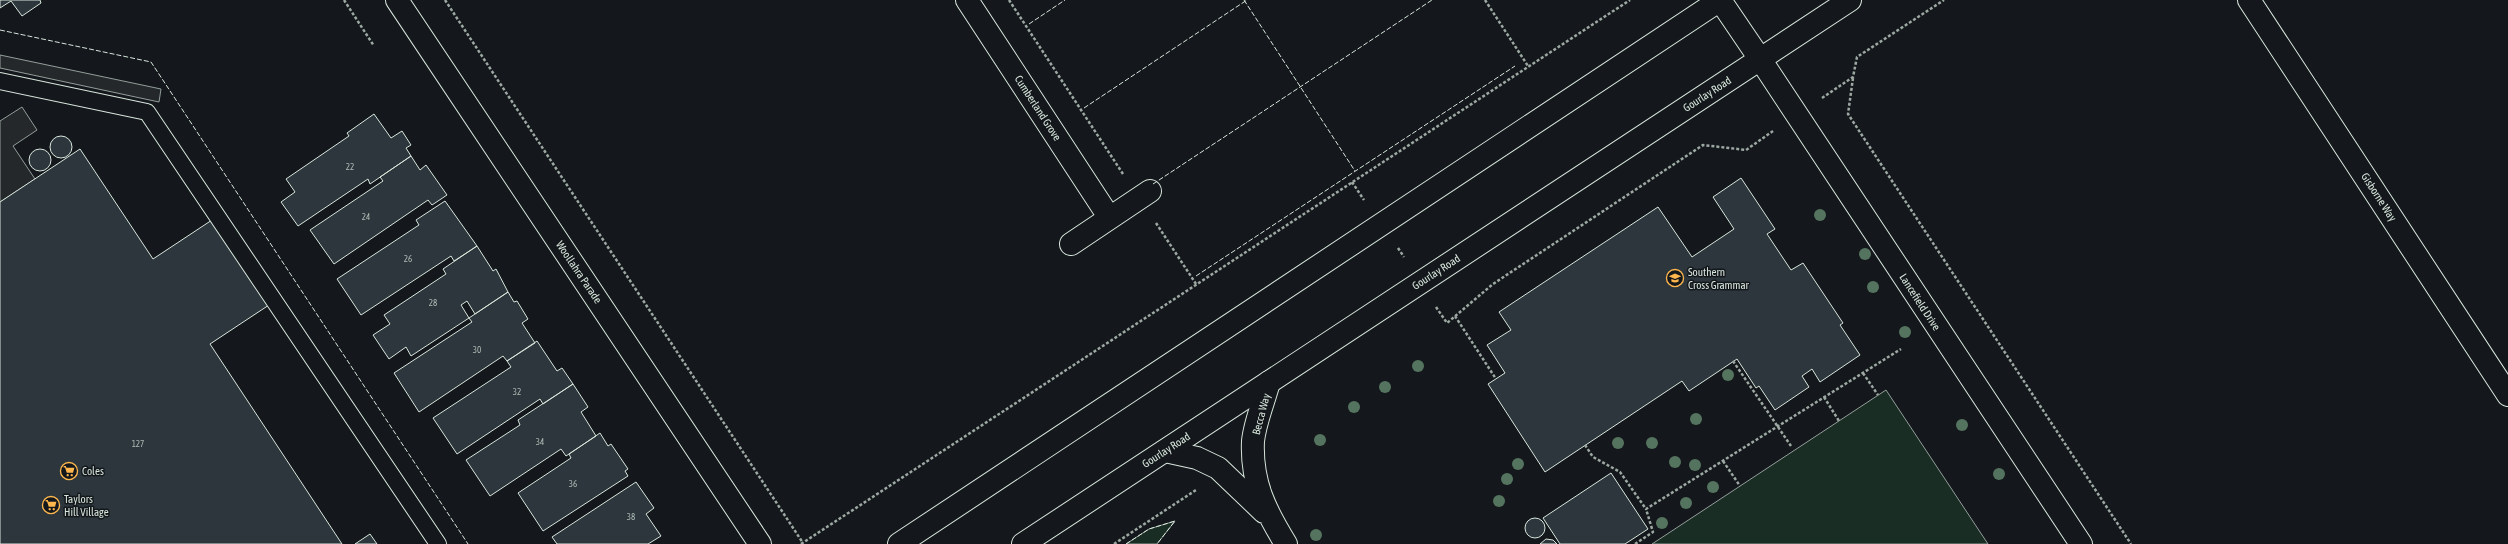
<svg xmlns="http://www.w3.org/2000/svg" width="2508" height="544" viewBox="0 0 2508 544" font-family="'Asap Condensed',sans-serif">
  <rect width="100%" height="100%" fill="#14181c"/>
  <path fill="#1a2d24" stroke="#939e99" d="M 1886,390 L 1988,544 L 1652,544 Z
    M 1175,521 L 1157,544 L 1126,544 L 1149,529 Z"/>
  <path fill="#24282b" stroke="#939e99" d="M 0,55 L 161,89 L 159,102 L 0,68 Z
    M 22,107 L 37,130 L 13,146 L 35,179 L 0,202 L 0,121 Z"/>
  <path fill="#2c363c" stroke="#d8e6dc" d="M 0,0 L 40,0 L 41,3 L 22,16 L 11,1 L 0,8 Z
    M 374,114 L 391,138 L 402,131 L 411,145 L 406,148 L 411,156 L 370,184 L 368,179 L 298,226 L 281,202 L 295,192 L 286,179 L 349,136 L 347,133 Z
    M50 147a11 11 0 1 1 22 0a11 11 0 1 1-22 0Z
    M29 160a11 11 0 1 1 22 0a11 11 0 1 1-22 0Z
    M 80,149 L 153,259 L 212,220 L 269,305 L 210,344 L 342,544 L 0,544 L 0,202 Z
    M 411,156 L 420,170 L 426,165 L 447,195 L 432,205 L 428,200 L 334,264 L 310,230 L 383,181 L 380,177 Z
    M 1741,178 L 1775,229 L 1767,234 L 1791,270 L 1803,263 L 1843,323 L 1840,325 L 1860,355 L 1820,382 L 1812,369 L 1802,376 L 1809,387 L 1775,410 L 1759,386 L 1756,388 L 1737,359 L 1689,391 L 1682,381 L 1545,472 L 1488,384 L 1505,373 L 1487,345 L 1511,330 L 1499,312 L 1658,207 L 1692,257 L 1734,229 L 1713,197 Z
    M 445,201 L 477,246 L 454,261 L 451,256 L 361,315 L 337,279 L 419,225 L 416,220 Z
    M 477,246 L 493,271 L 496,269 L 508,292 L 475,314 L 467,301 L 461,305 L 469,318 L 411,356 L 406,347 L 389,359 L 373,335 L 390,324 L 384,315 L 446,274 L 443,269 Z
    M 508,292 L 514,302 L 517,301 L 528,319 L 522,323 L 535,343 L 507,361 L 503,356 L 419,412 L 394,373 L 472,322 L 469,318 Z
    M 537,341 L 557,371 L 562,368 L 573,384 L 543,404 L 540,399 L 457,454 L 433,418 L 511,367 L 507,361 Z
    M 573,384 L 588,407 L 581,412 L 596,436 L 566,456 L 561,449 L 490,496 L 466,460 L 520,425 L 518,420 Z
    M 600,433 L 608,446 L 611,444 L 628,469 L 625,471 L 628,476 L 543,531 L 518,493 L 571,458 L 569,454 Z
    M 1611,473 L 1648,529 L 1625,544 L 1560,544 L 1543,518 Z
    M 636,482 L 654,508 L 646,514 L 661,536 L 648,544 L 557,544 L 552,537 Z
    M1525 528a10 10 0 1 1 20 0a10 10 0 1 1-20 0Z
    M 370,534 L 377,544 L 355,544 Z
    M 1546,539 L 1553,540 L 1557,544 L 1540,544 Z"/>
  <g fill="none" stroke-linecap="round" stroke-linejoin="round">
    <g stroke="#d8e6dc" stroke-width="18">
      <path id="lane" d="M 0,81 L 147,112 L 438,544"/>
    </g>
    <g stroke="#d8e6dc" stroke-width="24">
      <path id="street" d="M 397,0 L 760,544
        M 967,0 L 1109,217
        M 2249,0 L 2508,395
        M 1760,59 L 2081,544
        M 1071,244 L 1150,191
        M 1269,382 C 1264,401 1255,422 1253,441 C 1251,482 1265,510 1286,544
        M 1165,451 L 1197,458 L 1218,468 L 1264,512"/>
    </g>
    <g stroke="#d8e6dc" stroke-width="24">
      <path id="secondary" d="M 1720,0 L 1760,59
        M 899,544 L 1720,0
        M 1023,544 L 1850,0"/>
    </g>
    <path stroke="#9da8a2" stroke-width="2.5" stroke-dasharray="3 2" stroke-linecap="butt" d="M 344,0 L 374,46
      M 445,0 L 803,543
      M 1009,0 L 1123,174
      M 1485,0 L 1528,66
      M 1853,78 L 1848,114 L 2131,544
      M 1822,98 L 1853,77 L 1857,57 L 1944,0
      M 1352,182 L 1364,200
      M 1156,223 L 1196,284
      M 1398,248 L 1404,257
      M 1436,307 L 1447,323 L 1493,284 L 1703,145 L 1746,150 L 1773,131
      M 1455,316 L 1496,379
      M 1733,361 L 1791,446
      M 1863,373 L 1878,395
      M 1824,397 L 1839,421
      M 1585,445 L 1593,457 L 1620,472 L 1646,509 L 1901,349
      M 1723,461 L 1740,486
      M 801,544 L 1630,0
      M 1114,544 L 1196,490
      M 1635,544 L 1653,532 L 1646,509"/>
    <use href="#lane" stroke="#14181c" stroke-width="16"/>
    <use href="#street" stroke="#14181c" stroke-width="22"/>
    <use href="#secondary" stroke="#14181c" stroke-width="22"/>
    <path stroke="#d8e6dc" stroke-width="1" stroke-dasharray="5 2" stroke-linecap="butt" d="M 1244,0 L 1355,171
      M 1029,24 L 1065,0
      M 0,30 L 151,62 L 468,544
      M 1084,108 L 1247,0
      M 1153,184 L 1432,0
      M 1196,276 L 1515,66
      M 1126,544 L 1149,529 L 1175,521 L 1157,544"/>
  </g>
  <g fill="#55745f">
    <circle cx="1820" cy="215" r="6"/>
    <circle cx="1865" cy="254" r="6"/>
    <circle cx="1873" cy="287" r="6"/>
    <circle cx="1905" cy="332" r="6"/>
    <circle cx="1418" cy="366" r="6"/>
    <circle cx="1728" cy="375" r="6"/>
    <circle cx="1385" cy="387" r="6"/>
    <circle cx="1354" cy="407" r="6"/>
    <circle cx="1696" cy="419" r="6"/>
    <circle cx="1962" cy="425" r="6"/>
    <circle cx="1320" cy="440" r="6"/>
    <circle cx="1618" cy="443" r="6"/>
    <circle cx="1652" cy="443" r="6"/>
    <circle cx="1675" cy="462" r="6"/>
    <circle cx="1518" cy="464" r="6"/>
    <circle cx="1695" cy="465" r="6"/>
    <circle cx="1999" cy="474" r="6"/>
    <circle cx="1507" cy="479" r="6"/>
    <circle cx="1713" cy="487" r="6"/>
    <circle cx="1499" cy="501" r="6"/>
    <circle cx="1686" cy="503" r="6"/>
    <circle cx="1662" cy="523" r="6"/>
    <circle cx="1316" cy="535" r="6"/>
  </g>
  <defs>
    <g id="school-ring" transform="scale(0.9)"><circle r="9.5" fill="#14181c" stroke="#ffb74d" stroke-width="1.5"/><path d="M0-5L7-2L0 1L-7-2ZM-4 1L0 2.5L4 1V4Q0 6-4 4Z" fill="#ffb74d"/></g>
    <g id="supermarket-ring" transform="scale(0.9)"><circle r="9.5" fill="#14181c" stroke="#ffb74d" stroke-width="1.5"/><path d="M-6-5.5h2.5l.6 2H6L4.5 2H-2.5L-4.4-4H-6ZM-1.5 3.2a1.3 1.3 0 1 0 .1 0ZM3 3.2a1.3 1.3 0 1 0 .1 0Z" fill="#ffb74d"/></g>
  </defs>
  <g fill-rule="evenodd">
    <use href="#school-ring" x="1675" y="278"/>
    <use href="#supermarket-ring" x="69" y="471"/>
    <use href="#supermarket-ring" x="51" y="505"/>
  </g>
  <g text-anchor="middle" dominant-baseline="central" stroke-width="3" stroke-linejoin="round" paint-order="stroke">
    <g font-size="9" fill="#adbab4">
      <text x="350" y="167">22</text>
      <text x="366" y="217">24</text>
      <text x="408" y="259">26</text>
      <text x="433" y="303">28</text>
      <text x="477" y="350">30</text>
      <text x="517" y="392">32</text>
      <text x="540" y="442">34</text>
      <text x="138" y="444">127</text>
      <text x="573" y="484">36</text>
      <text x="631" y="517">38</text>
    </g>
    <g font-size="11" fill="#d8e6dc" stroke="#14181c">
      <text transform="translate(1707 94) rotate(-33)">Gourlay Road</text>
      <text transform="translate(1038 108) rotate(57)">Cumberland Grove</text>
      <text transform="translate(2379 197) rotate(57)">Gisborne Way</text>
      <text transform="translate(579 272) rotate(56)">Woollahra Parade</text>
      <text transform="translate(1436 272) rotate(-33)">Gourlay Road</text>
      <text transform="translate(1920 302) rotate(57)">Lancefield Drive</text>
      <text transform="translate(1261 414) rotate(-75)">Becca Way</text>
      <text transform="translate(1166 450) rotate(-33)">Gourlay Road</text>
    </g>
    <g font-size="11" fill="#d8e6dc" stroke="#14181c" text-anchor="start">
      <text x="1688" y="272">Southern<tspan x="1688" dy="13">Cross Grammar</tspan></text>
      <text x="82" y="471">Coles</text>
      <text x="64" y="499">Taylors<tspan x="64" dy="13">Hill Village</tspan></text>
    </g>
  </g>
</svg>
